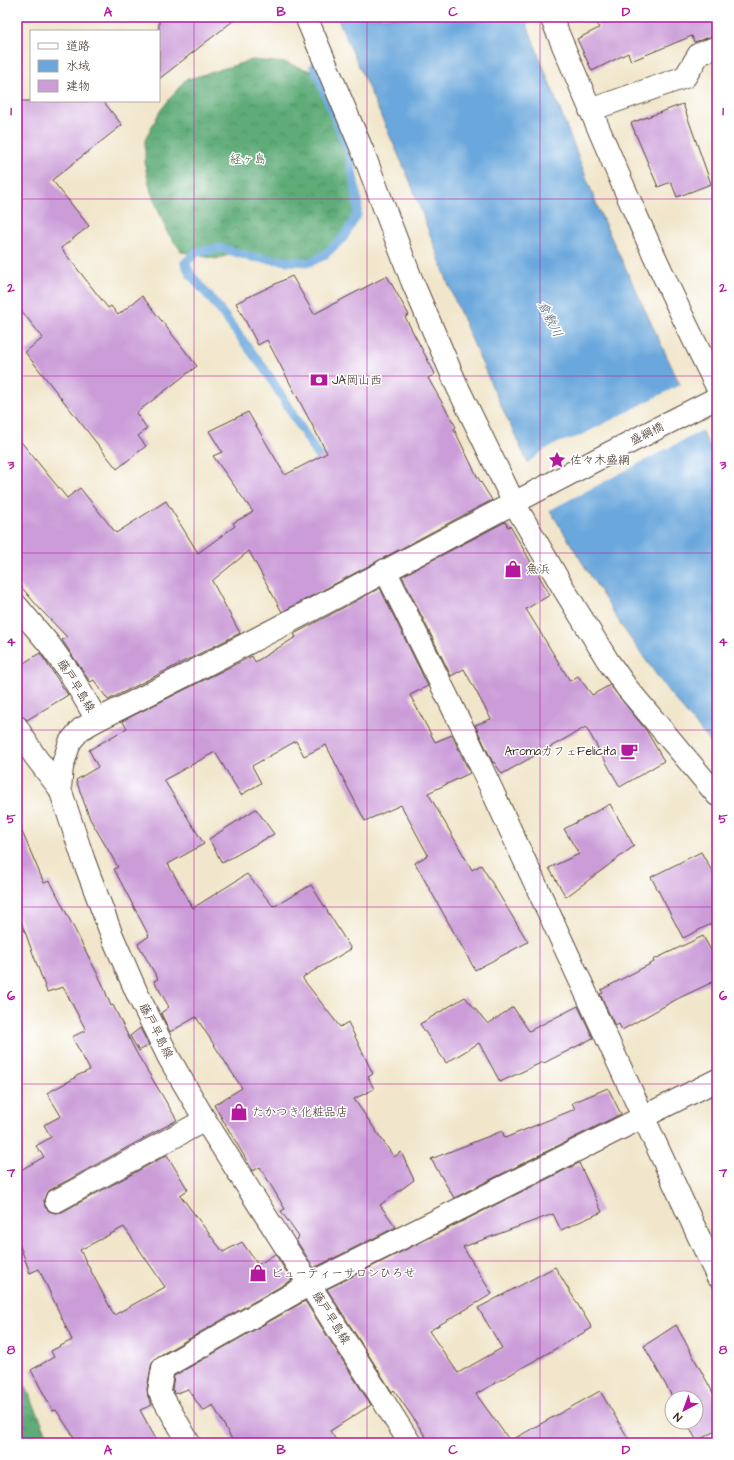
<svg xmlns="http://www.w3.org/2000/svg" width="734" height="1460" viewBox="0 0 734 1460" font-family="'Architects Daughter','Klee One',sans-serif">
  <defs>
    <pattern id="forest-crowns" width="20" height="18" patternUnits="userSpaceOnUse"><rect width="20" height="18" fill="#5eac78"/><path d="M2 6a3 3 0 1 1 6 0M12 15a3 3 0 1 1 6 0" fill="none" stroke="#4f8c62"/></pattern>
  </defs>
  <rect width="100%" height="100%" fill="#fff"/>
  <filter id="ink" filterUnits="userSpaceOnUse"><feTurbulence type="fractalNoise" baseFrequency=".025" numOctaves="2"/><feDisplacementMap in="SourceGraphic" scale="8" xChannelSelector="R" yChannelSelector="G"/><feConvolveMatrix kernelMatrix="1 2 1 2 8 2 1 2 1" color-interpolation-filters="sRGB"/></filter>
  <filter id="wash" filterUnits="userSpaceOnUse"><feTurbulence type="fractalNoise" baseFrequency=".012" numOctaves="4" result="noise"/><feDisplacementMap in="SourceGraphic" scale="16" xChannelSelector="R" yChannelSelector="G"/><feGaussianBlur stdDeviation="0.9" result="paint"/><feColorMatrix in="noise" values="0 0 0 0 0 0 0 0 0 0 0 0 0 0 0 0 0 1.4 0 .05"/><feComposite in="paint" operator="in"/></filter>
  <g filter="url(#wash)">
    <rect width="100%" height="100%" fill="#f1e6cb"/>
    <path fill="url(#forest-crowns)" stroke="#4c6b4b" d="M 252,60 L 286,63 L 314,72 L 346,149 L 356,209 L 343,234 L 320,255 L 302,259 L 260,256 L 235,253 L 216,259 L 182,252 L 167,232 L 151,192 L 145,166 L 145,140 L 160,111 L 185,80 Z
      M 17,1367 L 51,1443 L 17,1443 Z"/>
    <path fill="#6ba7dc" stroke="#53687d" d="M 337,17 L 524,17 L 602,218 L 703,434 L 717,459 L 717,750 L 668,691 L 623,628 L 551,512 L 491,384 L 453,296 L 410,181 Z"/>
    <path fill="#f1e6cb" d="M 682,384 L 703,430 L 548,511 L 526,464 L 544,450 L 560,442 L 578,437 Z"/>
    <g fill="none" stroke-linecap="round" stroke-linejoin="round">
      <path stroke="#6ba7dc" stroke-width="9" d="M 314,66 L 349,153 L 358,204 L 357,215 L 343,238 L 323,256 L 310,262 L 288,261 L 251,257 L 222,248 L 197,252 L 185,263 L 191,275 L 217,306 L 268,374 L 325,467"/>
    </g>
    <g id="blocks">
      <path fill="#cb9cd8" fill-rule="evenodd" d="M 159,17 L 238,17 L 159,79 Z
        M 594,17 L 717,17 L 717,35 L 694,42 L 692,36 L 631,61 L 628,53 L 592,71 L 577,39 L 599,28 Z
        M 17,101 L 103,101 L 122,125 L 52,180 L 89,226 L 61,248 L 108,308 L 111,306 L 118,315 L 142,296 L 197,366 L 136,413 L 147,428 L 138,436 L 146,446 L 117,469 L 25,352 L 43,338 L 17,305 Z
        M 683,104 L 711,184 L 677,197 L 671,182 L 658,187 L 631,123 Z
        M 292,276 L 314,314 L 387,276 L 409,315 L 405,317 L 435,374 L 428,378 L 456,427 L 454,429 L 477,476 L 492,500 L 282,612 L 249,551 L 212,581 L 240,633 L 108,700 L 94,680 L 90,682 L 62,640 L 67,637 L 40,609 L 17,582 L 17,437 L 67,498 L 80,488 L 116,533 L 166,501 L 198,553 L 235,526 L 233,523 L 253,512 L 213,456 L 222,452 L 209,431 L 248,412 L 285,475 L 327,453 L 267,340 L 258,345 L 236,303 Z
        M 505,522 L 508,527 L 510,526 L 550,595 L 526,609 L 570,681 L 578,676 L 592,695 L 610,685 L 646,730 L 664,761 L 620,787 L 586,727 L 502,774 L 494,762 L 493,763 L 475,725 L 491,719 L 464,669 L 451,676 L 402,576 Z
        M 380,588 L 428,686 L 410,695 L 435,742 L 452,735 L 470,773 L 428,793 L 472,870 L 481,865 L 528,942 L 475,970 L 415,863 L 428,855 L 401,805 L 365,821 L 326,745 L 304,756 L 296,741 L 252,766 L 261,783 L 241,795 L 215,752 L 164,780 L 204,844 L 168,864 L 193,908 L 247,874 L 273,906 L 274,905 L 275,906 L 311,885 L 351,949 L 303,977 L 303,979 L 340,1027 L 348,1022 L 373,1074 L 368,1077 L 374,1089 L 354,1099 L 394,1157 L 401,1152 L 414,1180 L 380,1205 L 396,1227 L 314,1268 L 296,1240 L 299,1237 L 281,1211 L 285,1209 L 260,1167 L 253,1171 L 214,1105 L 242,1088 L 196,1017 L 170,1032 L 161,1013 L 169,1007 L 154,981 L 158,979 L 138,944 L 149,936 L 114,869 L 118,867 L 90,819 L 76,780 L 98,767 L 89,750 L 127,728 L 122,721 L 252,656 L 255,662 L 296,637 L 294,634 Z
        M 40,653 L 68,695 L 27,720 L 21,716 L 17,708 L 17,667 Z
        M 610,804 L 634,846 L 566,897 L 549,868 L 579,854 L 564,829 Z
        M 256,809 L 274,834 L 222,863 L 209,839 Z
        M 17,820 L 44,883 L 50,881 L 102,983 L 111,1006 L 113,1005 L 136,1052 L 177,1120 L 50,1190 L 46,1194 L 44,1200 L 45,1207 L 49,1211 L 55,1213 L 62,1212 L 167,1155 L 188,1190 L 180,1195 L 223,1252 L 242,1242 L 258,1265 L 275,1254 L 292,1280 L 157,1357 L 153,1361 L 151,1366 L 147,1389 L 148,1397 L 152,1405 L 140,1410 L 158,1443 L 78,1443 L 56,1410 L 53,1411 L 31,1370 L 54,1357 L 51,1351 L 72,1340 L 39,1269 L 30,1273 L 17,1238 L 17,1172 L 44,1157 L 36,1146 L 51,1137 L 44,1125 L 61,1116 L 47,1093 L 75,1078 L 74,1077 L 90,1070 L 72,1037 L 86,1030 L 63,987 L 47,992 L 17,910 ZM 124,1227 L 165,1287 L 114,1315 L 80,1250 Z
        M 701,852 L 717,880 L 717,921 L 683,938 L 651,877 Z
        M 703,936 L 717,961 L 717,980 L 677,999 L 622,1030 L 619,1024 L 615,1026 L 600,994 L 603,993 L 601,990 L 654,962 L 653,960 Z
        M 465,997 L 488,1024 L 513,1007 L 529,1031 L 578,1006 L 593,1038 L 544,1063 L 543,1062 L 500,1082 L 479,1043 L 446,1063 L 420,1024 Z
        M 140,1028 L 149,1045 L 139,1051 L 130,1036 Z
        M 608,1088 L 621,1114 L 454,1198 L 431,1159 L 502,1131 L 505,1138 L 575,1109 L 572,1103 Z
        M 579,1163 L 602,1212 L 561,1230 L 553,1214 L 463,1247 L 492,1294 L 429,1331 L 458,1373 L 502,1348 L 478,1308 L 555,1267 L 592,1328 L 476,1394 L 510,1441 L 600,1391 L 631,1443 L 430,1443 L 394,1390 L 392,1392 L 327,1289 Z
        M 305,1301 L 371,1405 L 330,1431 L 338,1443 L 234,1443 L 213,1405 L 203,1411 L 188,1389 L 175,1394 L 172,1389 L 174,1376 Z
        M 676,1325 L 717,1400 L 717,1430 L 697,1441 L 686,1422 L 696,1422 L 696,1398 L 673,1398 L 644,1346 Z"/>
    </g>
  </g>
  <g filter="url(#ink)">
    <use href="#blocks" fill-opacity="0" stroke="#564638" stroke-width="1"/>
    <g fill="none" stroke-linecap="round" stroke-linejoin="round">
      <g stroke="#564638" stroke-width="24">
        <path id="street" d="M 306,17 L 363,152 L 412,281 L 457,386 L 514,503 L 562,586 L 608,661 L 627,688 L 717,795
          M 551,17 C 604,142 656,266 717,387
          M 590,110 L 685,77 L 699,54 L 717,47
          M 385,570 L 471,745 L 717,1276
          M 97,720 C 306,617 509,502 717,398
          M 17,727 L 34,755 L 60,789
          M 56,1201 L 205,1120
          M 189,1443 L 159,1391 L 163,1368 L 310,1284 L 717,1080"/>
      </g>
      <g stroke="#564638" stroke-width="24">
        <path id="secondary" d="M 17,606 L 49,644 L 71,675 L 97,720 L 81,729 L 70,742 L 62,767 L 60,789 L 84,861 L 111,933 L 136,991 L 169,1058 L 205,1120 L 410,1443"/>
      </g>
      <use href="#street" stroke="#fff" stroke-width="22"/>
      <use href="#secondary" stroke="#fff" stroke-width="22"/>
    </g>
  </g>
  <path fill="none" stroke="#b5179e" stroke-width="1" stroke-opacity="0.55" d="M 194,17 L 194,1443M 367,17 L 367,1443M 540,17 L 540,1443M 17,199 L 717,199M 17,376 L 717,376M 17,553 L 717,553M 17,730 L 717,730M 17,907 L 717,907M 17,1084 L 717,1084M 17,1261 L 717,1261"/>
  <defs>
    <g id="bank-bare" transform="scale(1.38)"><path d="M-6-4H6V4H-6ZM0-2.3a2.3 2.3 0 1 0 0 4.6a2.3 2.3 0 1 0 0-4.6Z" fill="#b5179e" stroke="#fff" stroke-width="2.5" paint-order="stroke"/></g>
    <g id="sight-bare" transform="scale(1.38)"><path d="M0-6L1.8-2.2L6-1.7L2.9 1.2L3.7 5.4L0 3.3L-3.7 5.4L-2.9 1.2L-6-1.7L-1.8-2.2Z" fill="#b5179e" stroke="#fff" stroke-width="2.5" paint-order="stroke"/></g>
    <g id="shop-bare" transform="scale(1.38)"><path d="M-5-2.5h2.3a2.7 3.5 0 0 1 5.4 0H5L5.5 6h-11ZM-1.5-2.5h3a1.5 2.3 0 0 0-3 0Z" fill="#b5179e" stroke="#fff" stroke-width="2.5" paint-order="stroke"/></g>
    <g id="cafe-bare" transform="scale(1.38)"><path d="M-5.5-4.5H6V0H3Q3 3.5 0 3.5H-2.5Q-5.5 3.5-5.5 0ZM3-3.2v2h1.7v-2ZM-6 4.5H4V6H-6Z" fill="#b5179e" stroke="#fff" stroke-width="2.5" paint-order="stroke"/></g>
  </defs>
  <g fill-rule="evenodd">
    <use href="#bank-bare" x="319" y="380"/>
    <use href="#sight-bare" x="557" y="460"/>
    <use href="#shop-bare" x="513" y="569"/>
    <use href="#cafe-bare" x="629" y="751"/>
    <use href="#shop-bare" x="239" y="1112"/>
    <use href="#shop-bare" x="258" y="1273"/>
  </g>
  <g text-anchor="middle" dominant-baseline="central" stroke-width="3" stroke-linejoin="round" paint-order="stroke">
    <g font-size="12" fill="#4f6145" stroke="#fff">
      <text x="248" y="159">経ヶ島</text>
    </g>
    <g font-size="12" fill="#3b2a1e" stroke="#fff" text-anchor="start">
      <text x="332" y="380">JA岡山西</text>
      <text x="570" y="460">佐々木盛綱</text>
      <text x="526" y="569">魚浜</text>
      <text x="616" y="751" text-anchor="end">AromaカフェFelicita</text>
      <text x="252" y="1112">たかつき化粧品店</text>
      <text x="271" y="1273">ビューティーサロンひろせ</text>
    </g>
    <g font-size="12" fill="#3b2a1e" stroke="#fff">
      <text transform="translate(647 434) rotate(-27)">盛綱橋</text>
      <text transform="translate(76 686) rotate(58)">藤戸早島線</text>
      <text transform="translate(156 1031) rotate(63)">藤戸早島線</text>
      <text transform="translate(331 1318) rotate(58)">藤戸早島線</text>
    </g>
    <g font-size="13" font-style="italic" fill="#4e5c6a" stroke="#fff">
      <text transform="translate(550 319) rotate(64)">倉敷川</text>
    </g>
  </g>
  <rect width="734" height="1460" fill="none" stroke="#fff" stroke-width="44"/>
  <rect x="30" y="30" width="130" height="72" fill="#ffffff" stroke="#b1aaa5"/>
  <rect x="38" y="43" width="20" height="6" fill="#ffffff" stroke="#b1aaa5"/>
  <text x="66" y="50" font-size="12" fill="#3b2a1e">道路</text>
  <rect x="38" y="60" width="20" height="12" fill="#6ba7dc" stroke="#b1aaa5"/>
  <text x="66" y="70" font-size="12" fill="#3b2a1e">水域</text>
  <rect x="38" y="80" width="20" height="12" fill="#cb9cd8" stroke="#b1aaa5"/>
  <text x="66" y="90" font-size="12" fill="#3b2a1e">建物</text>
  <g transform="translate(684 1410) rotate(221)"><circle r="19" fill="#ffffff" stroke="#b1aaa5"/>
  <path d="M0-3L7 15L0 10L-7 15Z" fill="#b5179e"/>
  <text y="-6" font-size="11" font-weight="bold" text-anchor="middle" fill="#3b2a1e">N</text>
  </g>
  <rect x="22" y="22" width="690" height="1416" fill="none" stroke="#b5179e" stroke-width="1.5"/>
  <g font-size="13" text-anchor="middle" font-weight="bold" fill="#b5179e">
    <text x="108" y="16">A</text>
    <text x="281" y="16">B</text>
    <text x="453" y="16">C</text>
    <text x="626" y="16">D</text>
    <text x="11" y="115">1</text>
    <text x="723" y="115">1</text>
    <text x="11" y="292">2</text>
    <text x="723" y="292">2</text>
    <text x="11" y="469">3</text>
    <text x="723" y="469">3</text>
    <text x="11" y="646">4</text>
    <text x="723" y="646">4</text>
    <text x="11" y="823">5</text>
    <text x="723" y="823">5</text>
    <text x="11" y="1000">6</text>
    <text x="723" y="1000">6</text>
    <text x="11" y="1177">7</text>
    <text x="723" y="1177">7</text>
    <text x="11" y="1354">8</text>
    <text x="723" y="1354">8</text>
    <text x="108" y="1454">A</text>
    <text x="281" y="1454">B</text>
    <text x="453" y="1454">C</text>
    <text x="626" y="1454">D</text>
  </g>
</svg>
